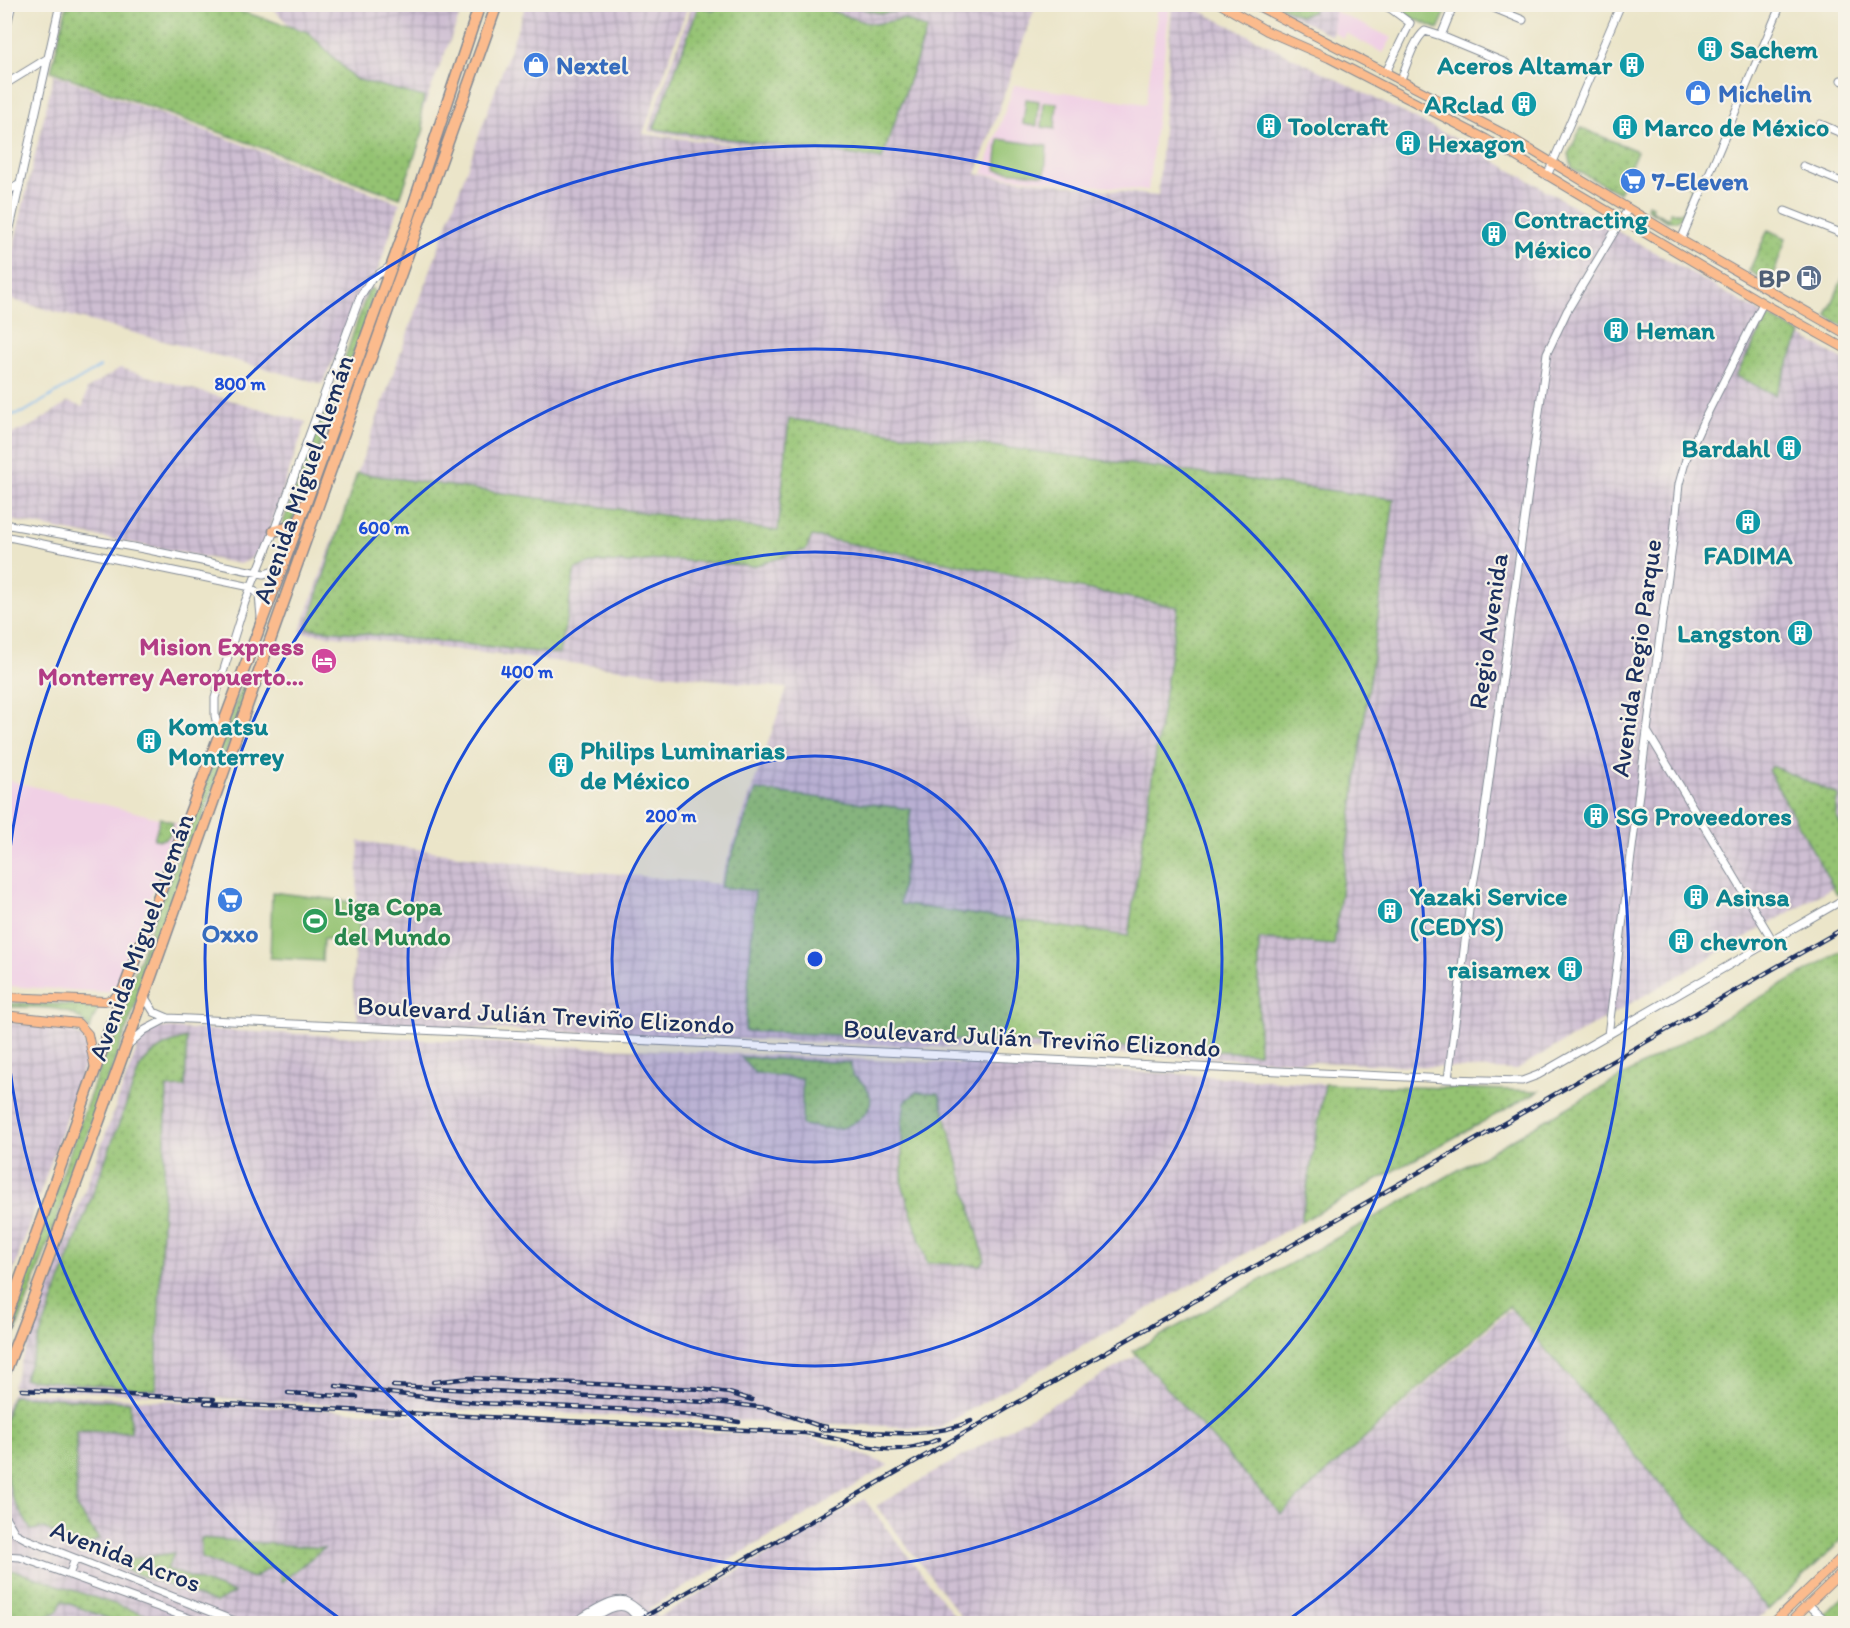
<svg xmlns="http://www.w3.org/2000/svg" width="1850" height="1628" viewBox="0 0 1850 1628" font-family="Itim,sans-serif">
  <defs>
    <pattern id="industrial-grid" width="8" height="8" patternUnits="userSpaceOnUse" patternTransform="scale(1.5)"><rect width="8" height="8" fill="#cebed2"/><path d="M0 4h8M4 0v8" fill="none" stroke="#a69bae"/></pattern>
    <pattern id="grass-dots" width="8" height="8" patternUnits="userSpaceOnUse" patternTransform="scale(1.5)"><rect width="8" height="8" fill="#94c372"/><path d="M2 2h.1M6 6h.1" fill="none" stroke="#789f61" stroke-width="1.8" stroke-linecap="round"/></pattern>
  </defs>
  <rect width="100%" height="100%" fill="#f7f3e8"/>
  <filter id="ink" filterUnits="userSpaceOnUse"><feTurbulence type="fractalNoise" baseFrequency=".0167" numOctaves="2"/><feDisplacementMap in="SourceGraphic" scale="12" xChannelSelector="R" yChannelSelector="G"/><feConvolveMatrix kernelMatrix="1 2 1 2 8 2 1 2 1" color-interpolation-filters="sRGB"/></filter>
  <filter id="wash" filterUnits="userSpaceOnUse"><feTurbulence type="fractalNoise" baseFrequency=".008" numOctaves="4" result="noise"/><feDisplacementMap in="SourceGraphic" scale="24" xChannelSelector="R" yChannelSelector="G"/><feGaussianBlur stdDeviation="1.35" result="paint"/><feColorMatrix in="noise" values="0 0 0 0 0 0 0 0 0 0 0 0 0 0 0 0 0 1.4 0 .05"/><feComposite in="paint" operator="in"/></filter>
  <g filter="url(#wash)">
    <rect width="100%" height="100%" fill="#ebe5c9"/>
    <path fill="#f0d0e5" d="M 1158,5 L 1170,5 L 1148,191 L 983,174 L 1014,85 L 1146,104 Z
      M 1334,11 L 1392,38 L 1383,53 L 1346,33 L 1343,38 L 1333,32 Z
      M 4,779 L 178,823 L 118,984 L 114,989 L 106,992 L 5,986 Z"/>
    <path fill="url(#industrial-grid)" d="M 460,4 L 462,10 L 423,109 L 352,86 L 269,5 Z
      M 526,5 L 688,5 L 643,134 L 810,154 L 648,131 L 692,5 L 1036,5 L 976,174 L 1158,196 L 1172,5 L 1188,5 L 1458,140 L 1845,361 L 1845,880 L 1515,1070 L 359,1024 L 353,989 L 359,841 L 540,866 L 719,884 L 787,688 L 300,632 Z
      M 1272,5 L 1335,5 L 1332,36 Z
      M 54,74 L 400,203 L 379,268 L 322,384 L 5,298 L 5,283 Z
      M 120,368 L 306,422 L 266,540 L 260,549 L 249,560 L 240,564 L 5,519 L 4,437 L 31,426 L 68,402 L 83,407 L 87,389 Z
      M 5,1022 L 66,1027 L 83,1038 L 88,1054 L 5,1296 Z
      M 145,1027 L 1163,1073 L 1325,1084 L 1301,1222 L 938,1428 L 360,1406 L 12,1387 Z
      M 1510,1309 L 1768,1610 L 1754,1623 L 966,1623 L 876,1506 L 1136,1356 L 1281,1514 Z
      M 12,1392 L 808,1437 L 839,1446 L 889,1465 L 648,1609 L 658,1617 L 864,1499 L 960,1623 L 638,1624 L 633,1619 L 625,1624 L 5,1623 L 4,1412 Z"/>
    <path fill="url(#grass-dots)" stroke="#587968" stroke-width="1.5" d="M 67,5 L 220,5 L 308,32 L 355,79 L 424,97 L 421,113 L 424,129 L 400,198 L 51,71 Z
      M 699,5 L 714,11 L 716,5 L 814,5 L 864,22 L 875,24 L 903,19 L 927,29 L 882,159 L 654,129 Z
      M 851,5 L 905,5 C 888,20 870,11 851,5 Z
      M 1277,5 L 1316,5 L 1313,12 L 1300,16 Z
      M 1581,128 L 1637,151 L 1619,193 L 1572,168 L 1569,153 Z
      M 1689,183 L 1696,186 L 1683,215 L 1676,221 L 1667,221 L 1647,209 L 1648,204 L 1652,206 L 1651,210 L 1668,219 L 1671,212 L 1683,212 L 1692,187 L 1688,185 Z
      M 1768,230 L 1786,238 L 1771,283 L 1749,271 Z
      M 1845,272 L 1846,327 L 1845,327 L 1827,316 Z
      M 372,288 L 375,292 L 347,372 L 343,375 L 340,372 L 368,291 Z
      M 1769,316 L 1801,334 L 1775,395 L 1736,376 Z
      M 340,390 L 292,523 L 281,528 L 331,393 Z
      M 789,419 L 1394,499 L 1334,945 L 1259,939 L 1259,1053 L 745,1031 L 755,891 L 720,887 L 756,790 L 911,809 L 900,904 L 1128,936 L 1178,607 L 812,536 L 806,550 L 753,566 L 664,559 L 629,563 L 599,562 L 575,569 L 560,654 L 307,628 L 357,473 L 778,531 Z
      M 242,686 L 249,688 C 169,913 88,1137 5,1361 L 5,1341 L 22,1287 L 120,1011 Z
      M 1772,766 L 1839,795 C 1830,819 1844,822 1846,841 C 1847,857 1846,874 1845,890 L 1837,894 L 1768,770 Z
      M 160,818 L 173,822 C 171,835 169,842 154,839 Z
      M 1845,949 L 1845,1537 L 1768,1610 L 1509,1306 L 1281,1514 L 1133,1351 L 1425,1189 Z
      M 25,1003 L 99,1006 L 89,1030 C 75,1002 31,1008 5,1007 L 4,1004 Z
      M 187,1038 L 185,1087 L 167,1088 L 156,1390 L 24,1379 L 140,1067 C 153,1050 166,1043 187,1038 Z
      M 741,1057 L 851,1063 L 852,1075 C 872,1087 879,1105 858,1120 C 852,1124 847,1127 841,1128 C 829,1130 814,1127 802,1125 L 802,1079 L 755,1073 Z
      M 1325,1084 L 1539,1091 L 1301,1222 Z
      M 916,1092 L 939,1093 L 985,1260 L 980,1265 L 927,1263 L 902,1184 L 902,1122 L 905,1102 Z
      M 12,1396 L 130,1402 L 131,1432 L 76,1431 L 76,1507 L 99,1539 L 83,1548 L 44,1528 L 31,1530 L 12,1497 L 5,1468 L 5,1419 Z
      M 201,1538 L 324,1548 L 281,1582 L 280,1570 L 271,1567 L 253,1578 L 201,1558 Z
      M 174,1553 L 167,1569 L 234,1593 L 216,1603 L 118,1567 L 117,1561 Z
      M 13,1570 L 156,1618 L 157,1623 L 120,1623 L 62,1601 L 58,1611 L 36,1623 L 5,1623 L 5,1576 Z
      M 1845,1595 L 1845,1623 L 1815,1624 Z"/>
    <path fill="#94c372" stroke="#587968" stroke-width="1.5" d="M 1402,5 L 1449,5 L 1438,29 L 1399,12 Z
      M 1026,99 L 1039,101 L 1037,126 L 1023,124 Z
      M 1044,102 L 1057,103 L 1055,129 L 1042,127 Z
      M 999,139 L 1047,146 L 1045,175 L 996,170 Z
      M 272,892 L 360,903 L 359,941 L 323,939 L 322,961 L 270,958 Z"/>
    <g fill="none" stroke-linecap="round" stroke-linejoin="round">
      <path stroke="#82baf2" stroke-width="2" d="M 4,417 L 24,412 L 100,367"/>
    </g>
  </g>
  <g filter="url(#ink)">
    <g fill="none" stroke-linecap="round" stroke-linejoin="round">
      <g stroke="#838a94" stroke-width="9">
        <path id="minor" d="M 1380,4 L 1391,9 L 1410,23 L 1386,72
          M 1484,4 L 1523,20
          M 1441,36 L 1454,4
          M 4,38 L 12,4
          M 1401,79 C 1407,65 1413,41 1425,31 L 1441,36 L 1506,63
          M 1841,80 L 1846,82
          M 4,85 L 48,58
          M 1820,124 L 1846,135
          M 1803,166 L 1846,184
          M 1547,176 L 1621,4
          M 4,193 L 20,184
          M 1785,211 L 1846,235
          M 1681,240 L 1781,4
          M 4,255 L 60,4
          M 4,524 L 144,549 L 264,574 L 274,571 L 280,565
          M 4,536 L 251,587 L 259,595 L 261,617
          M 1647,731 L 1773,941
          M 219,733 L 215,716 L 215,698 L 245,602 L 274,531 L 360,297 L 371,279 L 391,266
          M 144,996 L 154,1012 L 168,1018 L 1448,1079 L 1522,1081 L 1538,1075 L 1846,898
          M 1608,1035 L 1647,731 L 1674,533 L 1679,484 L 1686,459 L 1704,420 L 1763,303
          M 128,1045 L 145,1030 L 168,1018
          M 1448,1079 L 1470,902 L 1480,846 L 1547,353 L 1567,311 L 1628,209
          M 4,1515 L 15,1533 L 26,1539 L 242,1624
          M 4,1535 L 9,1524
          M 4,1556 L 20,1557 L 205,1624
          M 69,1575 L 75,1559
          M 1835,1578 L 1846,1590
          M 1808,1604 L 1829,1624
          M 571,1624 C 584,1617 614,1594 627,1602 C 637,1607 645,1616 653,1624
          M 585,1624 C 596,1617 616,1600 629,1609 C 634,1613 638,1619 642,1624
          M 1816,1624 L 1822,1617"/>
      </g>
      <g stroke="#838a94" stroke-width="10">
        <path id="major" d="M 1220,4 L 1267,31 L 1329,58 L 1486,139 L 1763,303 L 1846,349
          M 1254,4 L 1506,135 L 1681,240 L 1846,334
          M 4,997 L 105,1001 L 113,999 L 123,989
          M 4,1015 L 78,1023 L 88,1034 L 95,1069
          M 1772,1624 L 1846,1553
          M 1788,1624 L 1846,1568"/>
      </g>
      <g stroke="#838a94" stroke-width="13">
        <path id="highway" d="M 274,531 L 298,525
          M 4,1324 L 125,986 L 298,525 L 410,215 L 480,4
          M 4,1375 C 110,1100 206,820 305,542 C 368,363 434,184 497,4"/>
      </g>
      <use href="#minor" stroke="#fff" stroke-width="7"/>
      <use href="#major" stroke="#fbbb8d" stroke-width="8"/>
      <use href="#highway" stroke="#fbbb8d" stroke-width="10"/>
      <g stroke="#1b2f5e" stroke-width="4.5">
        <path id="rail" d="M 433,1382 L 470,1378 L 700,1389 L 729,1393 L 752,1400
          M 336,1386 C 384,1392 432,1399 481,1403 C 567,1408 654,1407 739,1422
          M 393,1386 L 725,1403 L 767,1408 L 817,1425 L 827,1427
          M 22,1390 L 214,1399
          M 288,1393 L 357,1397
          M 205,1403 L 805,1433 C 858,1440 885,1462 939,1439
          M 820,1429 C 868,1431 927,1441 971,1421
          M 632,1624 L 1846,927"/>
      </g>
      <use href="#rail" stroke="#f7f3e8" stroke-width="2" stroke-dasharray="7" stroke-linecap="butt"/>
    </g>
  </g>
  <circle cx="815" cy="959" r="203" fill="#1d4ed8" fill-opacity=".12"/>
  <g fill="none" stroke="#1d4ed8" stroke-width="3">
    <circle cx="815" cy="959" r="203"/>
    <circle cx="815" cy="959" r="407"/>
    <circle cx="815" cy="959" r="610"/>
    <path d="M343 1621A813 813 0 0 1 5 1023M5 895A813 813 0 1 1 1287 1621"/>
  </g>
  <defs>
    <g id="building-disc" transform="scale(1.35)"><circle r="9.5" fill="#0f9aa8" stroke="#f7f3e8"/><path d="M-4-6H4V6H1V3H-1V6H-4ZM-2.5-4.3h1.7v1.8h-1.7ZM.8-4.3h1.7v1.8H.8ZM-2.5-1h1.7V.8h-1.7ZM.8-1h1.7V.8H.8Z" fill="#fff"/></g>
    <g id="shop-disc" transform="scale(1.35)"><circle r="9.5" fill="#3f7fe0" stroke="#f7f3e8"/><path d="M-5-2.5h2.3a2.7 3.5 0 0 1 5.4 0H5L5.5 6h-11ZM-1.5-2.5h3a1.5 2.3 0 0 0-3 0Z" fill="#fff"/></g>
    <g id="supermarket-disc" transform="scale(1.35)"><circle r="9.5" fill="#3f7fe0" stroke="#f7f3e8"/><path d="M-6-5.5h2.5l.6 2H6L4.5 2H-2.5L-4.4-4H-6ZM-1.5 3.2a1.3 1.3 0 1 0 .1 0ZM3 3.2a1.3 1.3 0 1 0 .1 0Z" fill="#fff"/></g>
    <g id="fuel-disc" transform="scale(1.35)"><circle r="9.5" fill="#5c6f8a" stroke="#f7f3e8"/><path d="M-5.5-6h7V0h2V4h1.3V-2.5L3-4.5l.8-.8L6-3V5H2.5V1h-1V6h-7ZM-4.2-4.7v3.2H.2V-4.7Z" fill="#fff"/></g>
    <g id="hotel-disc" transform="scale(1.35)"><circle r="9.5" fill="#d1479c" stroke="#f7f3e8"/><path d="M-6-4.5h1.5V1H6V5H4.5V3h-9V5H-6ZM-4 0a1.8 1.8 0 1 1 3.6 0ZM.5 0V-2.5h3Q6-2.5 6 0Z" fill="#fff"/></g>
    <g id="stadium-disc" transform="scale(1.35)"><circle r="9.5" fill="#2e9e5b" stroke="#f7f3e8"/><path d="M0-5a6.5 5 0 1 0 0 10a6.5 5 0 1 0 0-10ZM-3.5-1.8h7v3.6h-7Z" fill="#fff"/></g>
  </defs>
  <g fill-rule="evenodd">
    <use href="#building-disc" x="1710" y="49"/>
    <use href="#shop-disc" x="536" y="65"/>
    <use href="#building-disc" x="1632" y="65"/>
    <use href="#shop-disc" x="1698" y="93"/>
    <use href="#building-disc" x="1524" y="104"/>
    <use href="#building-disc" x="1269" y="126"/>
    <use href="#building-disc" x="1625" y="127"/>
    <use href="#building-disc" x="1408" y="143"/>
    <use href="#supermarket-disc" x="1633" y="181"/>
    <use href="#building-disc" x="1494" y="234"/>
    <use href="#fuel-disc" x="1809" y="278"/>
    <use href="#building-disc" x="1616" y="330"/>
    <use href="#building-disc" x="1789" y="448"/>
    <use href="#building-disc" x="1748" y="522"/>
    <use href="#building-disc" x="1800" y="633"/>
    <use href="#hotel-disc" x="324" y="661"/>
    <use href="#building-disc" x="149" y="741"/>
    <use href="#building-disc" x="561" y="765"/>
    <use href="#building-disc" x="1596" y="816"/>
    <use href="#building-disc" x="1696" y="897"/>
    <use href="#supermarket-disc" x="230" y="900"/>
    <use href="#building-disc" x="1390" y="911"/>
    <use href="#stadium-disc" x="315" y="921"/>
    <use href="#building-disc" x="1681" y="941"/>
    <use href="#building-disc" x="1570" y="969"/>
  </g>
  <g text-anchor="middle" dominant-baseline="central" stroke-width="4.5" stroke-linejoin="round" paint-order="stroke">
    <g font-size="26" font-weight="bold" fill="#0d838f" stroke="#f7f3e8" text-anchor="start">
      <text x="1730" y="49">Sachem</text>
      <text x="1612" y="65" text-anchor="end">Aceros Altamar</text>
      <text x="1504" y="104" text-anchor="end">ARclad</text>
      <text x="1288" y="126">Toolcraft</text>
      <text x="1644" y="127">Marco de México</text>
      <text x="1428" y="143">Hexagon</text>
      <text x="1514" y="219">Contracting<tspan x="1514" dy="30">México</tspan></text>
      <text x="1636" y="330">Heman</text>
      <text x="1770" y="448" text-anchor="end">Bardahl</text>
      <text x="1748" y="555" text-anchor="middle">FADIMA</text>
      <text x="1780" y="633" text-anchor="end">Langston</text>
      <text x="168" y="726">Komatsu<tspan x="168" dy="30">Monterrey</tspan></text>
      <text x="580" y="750">Philips Luminarias<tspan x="580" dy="30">de México</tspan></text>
      <text x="1616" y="816">SG Proveedores</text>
      <text x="1410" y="896">Yazaki Service<tspan x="1410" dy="30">(CEDYS)</tspan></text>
      <text x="1716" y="897">Asinsa</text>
      <text x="1700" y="941">chevron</text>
      <text x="1550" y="969" text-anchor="end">raisamex</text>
    </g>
    <g font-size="26" font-weight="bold" fill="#366cbe" stroke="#f7f3e8" text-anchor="start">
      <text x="556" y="65">Nextel</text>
      <text x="1718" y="93">Michelin</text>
      <text x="1652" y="181">7-Eleven</text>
      <text x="230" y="933" text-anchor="middle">Oxxo</text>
    </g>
    <g font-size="26" font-weight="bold" fill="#4e5e75" stroke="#f7f3e8" text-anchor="end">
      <text x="1790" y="278">BP</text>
    </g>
    <g font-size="26" fill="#1b2f5e" stroke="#f7f3e8">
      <text transform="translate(303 479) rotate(-71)">Avenida Miguel Alemán</text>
      <text transform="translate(1488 631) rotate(-82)">Regio Avenida</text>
      <text transform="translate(1636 658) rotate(-82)">Avenida Regio Parque</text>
      <text transform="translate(141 937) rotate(-70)">Avenida Miguel Alemán</text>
      <text transform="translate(546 1015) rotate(3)">Boulevard Julián Treviño Elizondo</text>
      <text transform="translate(1032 1038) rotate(3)">Boulevard Julián Treviño Elizondo</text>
      <text transform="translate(126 1556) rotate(21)">Avenida Acros</text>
    </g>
    <g font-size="26" font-weight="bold" fill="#b23c85" stroke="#f7f3e8" text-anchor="end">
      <text x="304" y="646">Mision Express<tspan x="304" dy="30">Monterrey Aeropuerto…</tspan></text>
    </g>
    <g font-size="26" font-weight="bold" fill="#27864d" stroke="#f7f3e8" text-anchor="start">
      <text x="334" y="906">Liga Copa<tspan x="334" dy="30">del Mundo</tspan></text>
    </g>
  </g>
  <circle cx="815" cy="959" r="9" fill="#1d4ed8" stroke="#f7f3e8" stroke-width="3"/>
  <g font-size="18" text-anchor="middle" font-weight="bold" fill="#1d4ed8" stroke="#f7f3e8" stroke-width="4.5" stroke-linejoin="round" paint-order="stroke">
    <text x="240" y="390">800 m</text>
    <text x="384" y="534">600 m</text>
    <text x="527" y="678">400 m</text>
    <text x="671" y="822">200 m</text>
  </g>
  <rect width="1850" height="1628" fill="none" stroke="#f7f3e8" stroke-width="24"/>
</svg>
